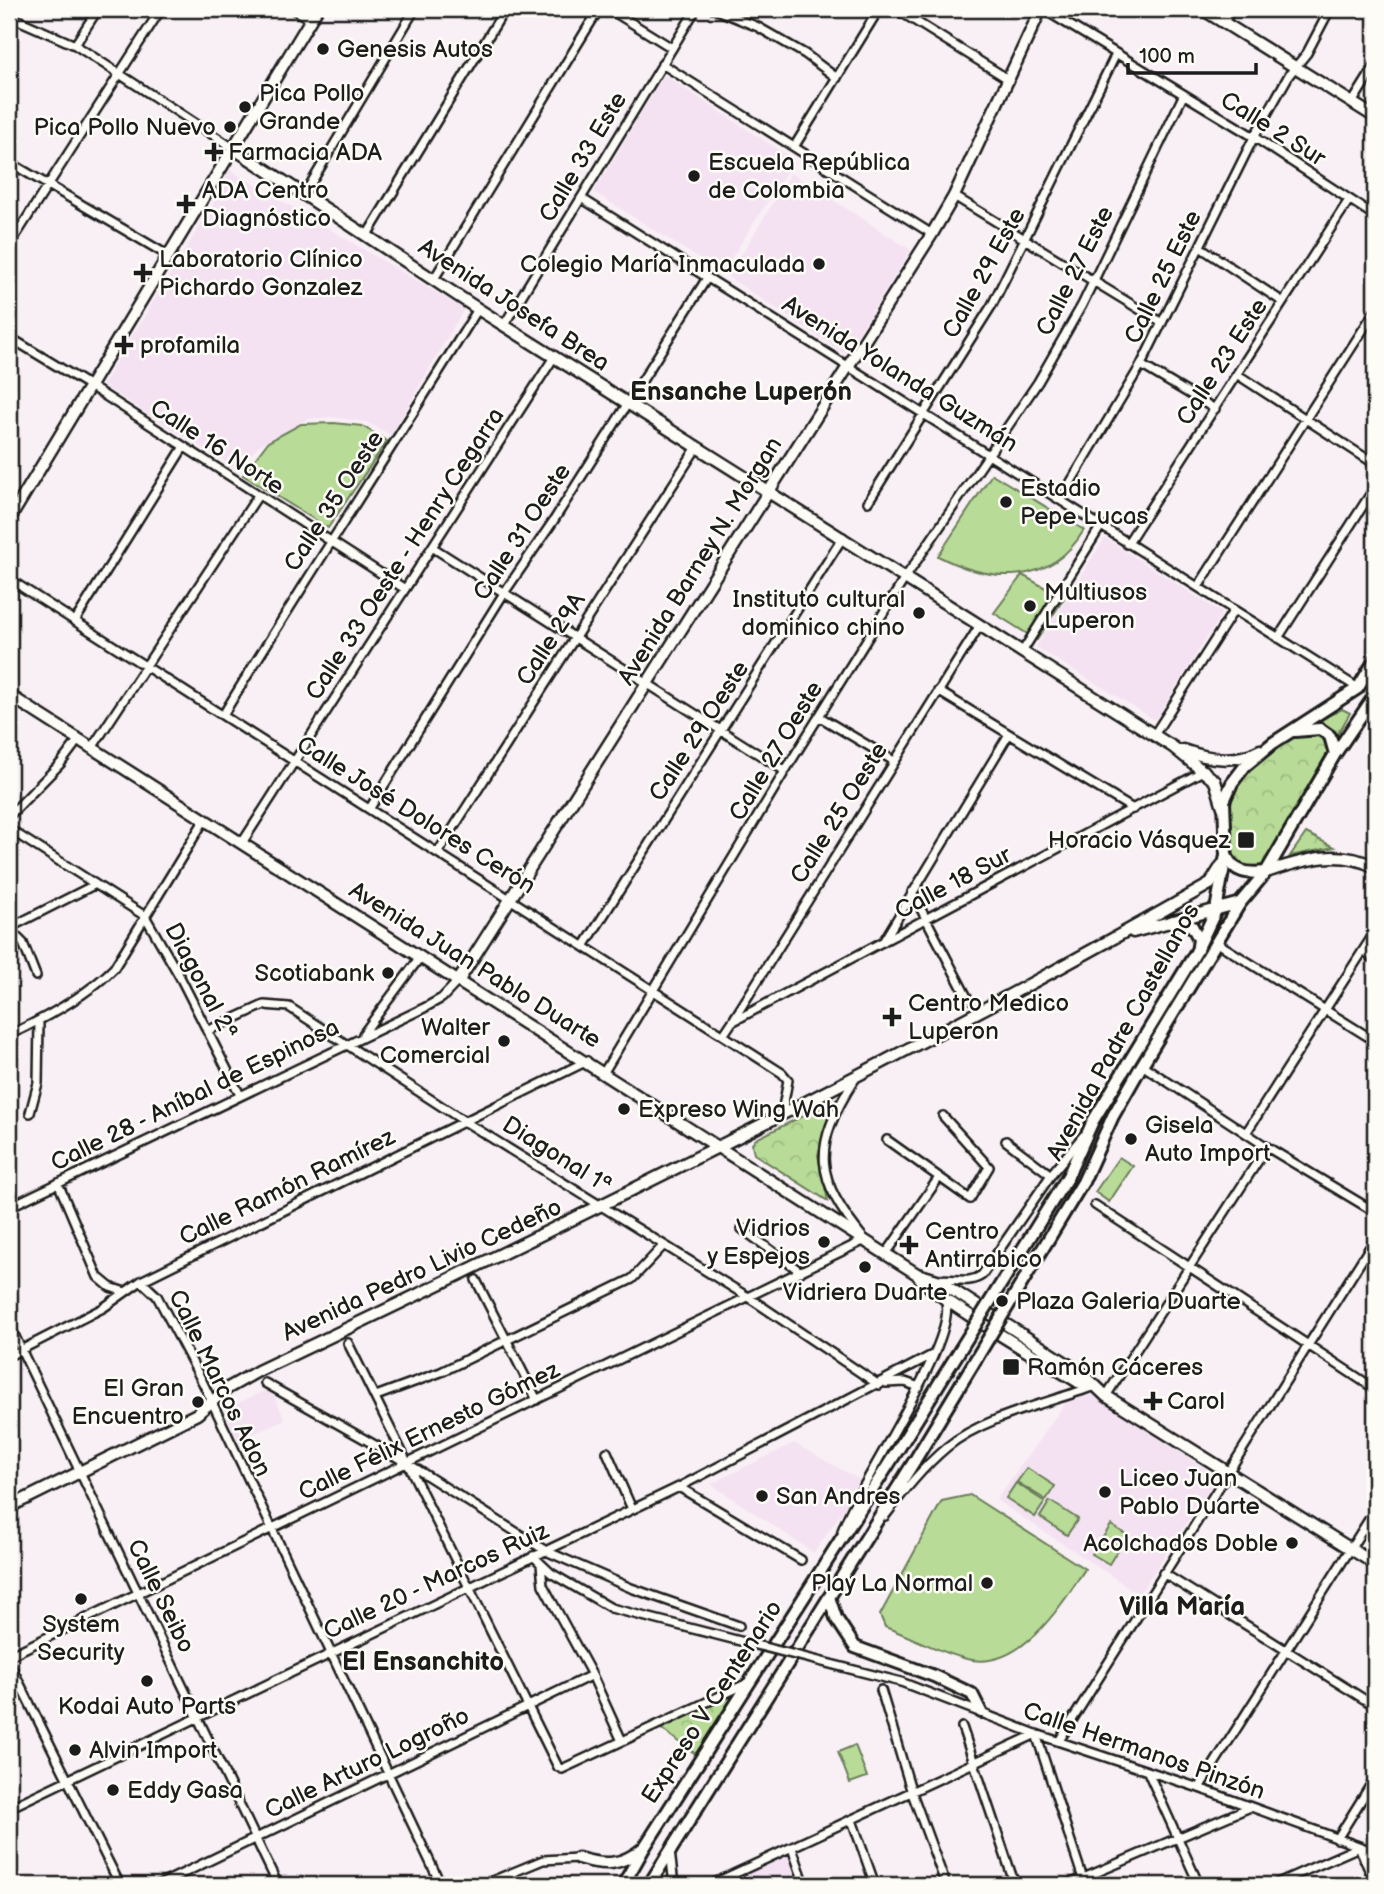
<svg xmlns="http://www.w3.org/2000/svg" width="1384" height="1894" viewBox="0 0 1384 1894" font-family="'Balsamiq Sans',sans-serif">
  <defs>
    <pattern id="park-crowns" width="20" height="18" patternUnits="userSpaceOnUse" patternTransform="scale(1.75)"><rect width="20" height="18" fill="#b8dc97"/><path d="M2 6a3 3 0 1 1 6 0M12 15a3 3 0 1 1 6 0" fill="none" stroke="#9ebc82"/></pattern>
  </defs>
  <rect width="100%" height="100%" fill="#f9f0f5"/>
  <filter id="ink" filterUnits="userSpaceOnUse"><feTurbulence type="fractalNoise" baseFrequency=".0143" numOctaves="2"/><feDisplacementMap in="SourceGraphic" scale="14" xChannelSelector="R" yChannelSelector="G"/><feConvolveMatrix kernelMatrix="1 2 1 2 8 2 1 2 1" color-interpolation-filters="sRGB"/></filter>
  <g filter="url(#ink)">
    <path fill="#f4e2f2" d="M 664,75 L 794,160 L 722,273 L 594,192 Z
      M 230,170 L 464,309 L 391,435 L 366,422 L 331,417 L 308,419 L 258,446 L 238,470 L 102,385 L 211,208 Z
      M 791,173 L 911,250 L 845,354 L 728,277 Z
      M 1105,538 L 1222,613 L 1155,720 L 1036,647 Z
      M 270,1388 L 285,1419 L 238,1441 L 224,1410 Z
      M 1093,1395 L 1207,1470 L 1213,1483 L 1139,1594 L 996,1500 L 1066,1402 Z
      M 794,1443 L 862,1481 L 814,1553 L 711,1484 Z
      M 795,1851 L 807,1885 L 742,1885 L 738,1875 Z"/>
    <path fill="url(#park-crowns)" stroke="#6a7c5a" stroke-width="2" d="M 1342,709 L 1350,713 L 1263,865 L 1248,868 L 1234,858 C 1234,841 1228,819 1231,803 C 1242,756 1305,728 1342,709 Z
      M 1306,833 L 1334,847 L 1290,856 Z
      M 835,1100 L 818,1155 L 828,1201 L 754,1154 L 752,1144 L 756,1139 Z
      M 740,1690 L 697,1755 L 660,1728 Z"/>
    <path fill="#b8dc97" stroke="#6a7c5a" stroke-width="2" d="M 334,423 L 362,426 L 387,441 L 328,528 L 243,475 L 268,442 L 301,424 Z
      M 992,474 L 1084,530 C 1050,587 990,583 938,556 Z
      M 1022,575 L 1064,598 L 1037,640 L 994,613 Z
      M 1119,1157 L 1133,1166 L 1109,1202 L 1095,1192 Z
      M 1027,1468 L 1055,1486 L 1046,1500 L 1017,1482 Z
      M 1016,1483 L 1045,1502 L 1035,1517 L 1006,1498 Z
      M 970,1495 L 1085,1569 C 1061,1606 1020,1672 967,1659 C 939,1652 912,1637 885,1627 L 880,1615 L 942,1501 Z
      M 1050,1501 L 1078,1519 L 1067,1535 L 1040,1517 Z
      M 1111,1525 L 1127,1535 L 1109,1564 L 1092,1554 Z
      M 855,1745 L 867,1777 L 850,1783 L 838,1752 Z"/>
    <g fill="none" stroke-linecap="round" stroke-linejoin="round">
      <g stroke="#1c1c1c" stroke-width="12">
        <path id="street" d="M 293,9 L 310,19
          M 609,9 L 672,48
          M 714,9 L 758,27 L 805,54 L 837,78
          M 896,9 L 1008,79
          M 1043,9 L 1254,137 L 1375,216
          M 9,16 L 75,45 L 233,148
          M 1224,22 L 1232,9
          M 75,45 L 98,9
          M 662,64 L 932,234
          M 1352,103 L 1375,66
          M 794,147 L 879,9
          M 9,162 L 169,256
          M 304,195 L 415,9
          M 954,196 L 1162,323
          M 581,198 L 1358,688
          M 367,235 L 505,9
          M 9,246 L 161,9
          M 1200,247 L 1283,302
          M 434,279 L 599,9
          M 504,325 L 696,9
          M 9,337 L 90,386 L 405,589
          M 1141,365 L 1215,409
          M 1238,375 L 1375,464
          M 1060,500 L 1141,365 L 1254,137 L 1289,75 L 1307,53 L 1330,9
          M 868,502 L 992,305 L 1116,54
          M 1127,544 L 1349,200
          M 432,547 L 785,771
          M 9,579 L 782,1073 L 788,1080 L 782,1113
          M 1198,587 L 1375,311
          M 75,621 L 183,448
          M 1278,638 L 1375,487
          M 1022,652 L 1101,526
          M 938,691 L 1133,809
          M 223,715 C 306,579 394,445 478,309
          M 820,717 L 894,761
          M 1154,735 L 1234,610
          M 92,748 L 257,497
          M 370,808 L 504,593 L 554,520 L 707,278
          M 9,816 L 61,763 L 79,739
          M 9,829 L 145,916 L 180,977 L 240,1095
          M 242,843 L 554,357
          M 438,852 L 697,447
          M 912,892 L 968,999
          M 9,928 L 94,885
          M 9,929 L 23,943 L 36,976
          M 883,942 L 1009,734
          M 1216,942 L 1375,1041
          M 585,945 L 843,537
          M 1363,951 L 1375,960
          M 732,1022 L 980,625
          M 207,1031 L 264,1005 L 289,1007 L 464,1121 L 748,1297 L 879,1385
          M 363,1034 L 421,956
          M 724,1034 L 732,1022 L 1205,770
          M 9,1035 C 46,1018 85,997 114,968 L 205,819
          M 1142,1065 L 1267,1147 L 1375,1212
          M 604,1072 L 785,771 L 905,578 L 1038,382 L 1082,305 L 1183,96
          M 30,1113 L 38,1083 L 39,1021
          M 1246,1133 L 1375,932
          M 887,1140 L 970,1199 L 989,1167 L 943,1116
          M 1006,1141 L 1051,1175
          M 58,1183 L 98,1277 L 110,1287 L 125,1292
          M 1095,1205 L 1375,1389
          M 9,1207 L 424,1008 L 442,998 L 459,980
          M 742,1229 L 801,1272
          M 886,1254 L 938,1179
          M 476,1280 L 537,1400
          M 937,1280 C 953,1277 969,1285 982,1275 L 1053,1172 L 1083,1136
          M 141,1281 L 157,1296 L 203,1383 L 441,1885
          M 9,1324 L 278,1885
          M 348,1343 L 558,1767 L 562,1769 L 748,1683
          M 9,1356 L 103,1308 L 141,1281 L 587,1061
          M 265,1383 L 407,1463 L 546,1551 L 631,1588 L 739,1626
          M 886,1383 L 905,1382 L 919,1387
          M 376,1396 L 441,1372 L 632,1279 L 664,1245
          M 1106,1396 L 1267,1147
          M 607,1452 L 632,1509
          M 679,1487 L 801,1560
          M 885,1516 C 904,1491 923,1467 947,1447 C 983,1417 1048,1403 1092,1387
          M 842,1531 C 857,1485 961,1337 945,1300
          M 533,1556 L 551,1573 L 611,1608
          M 541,1565 L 543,1585 L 592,1675 L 622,1741
          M 1163,1573 L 1375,1706
          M 9,1656 L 865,1240 C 814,1178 811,1148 855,1079
          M 9,1662 L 120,1885
          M 901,1682 L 1036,1734 L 1199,1788 L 1375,1852
          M 881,1690 L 912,1793 L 946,1885
          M 962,1727 L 1015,1885
          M 1059,1741 L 1375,1239
          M 1148,1772 L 1199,1885
          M 1199,1788 L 1375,1510
          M 9,1808 L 679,1487 L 932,1355
          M 852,1820 L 875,1885
          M 1337,1839 L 1375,1778
          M 792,1848 L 805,1885
          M 670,1851 L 674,1885
          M 733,1875 L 737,1885
          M 159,1885 L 592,1675
          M 482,1885 L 543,1860 L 578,1858
          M 710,1885 L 1036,1734 L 1085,1885
          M 1067,1885 L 1248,1808
          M 1273,1885 L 1359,1847 L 1375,1883"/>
      </g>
      <g stroke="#1c1c1c" stroke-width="15">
        <path id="secondary" d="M 1202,9 L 1375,117
          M 233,148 L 478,309 L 1173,747 L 1215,781 L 1223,807
          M 9,520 L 317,9
          M 9,695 L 917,1274 L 937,1280 L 1083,1374 L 1106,1396 L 1375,1564
          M 1183,750 C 1209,759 1235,764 1260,750
          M 1266,872 C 1304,860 1338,848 1375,867
          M 1133,932 L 1240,903
          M 459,980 L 932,234 L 954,196 L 1041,9
          M 917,1274 C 922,1291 1054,1367 1078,1382 L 1091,1386
          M 9,1507 L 197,1414 L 228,1388 L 258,1371 C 580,1218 900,1061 1210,884 L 1222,865
          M 578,1858 C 605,1866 621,1866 643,1848"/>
      </g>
      <g stroke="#1c1c1c" stroke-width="16">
        <path id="primary" d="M 1295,731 L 1320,729 L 1330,736 L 1335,754
          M 1226,855 C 1234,873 1247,874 1266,872
          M 1173,921 L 1192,926 L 1199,939 L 1198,946
          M 1068,1176 L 1093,1121 L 1196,952 L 1216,910 L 1226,855 L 1224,801 L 1232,783 L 1245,766 L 1273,743 L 1358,688 L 1375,660
          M 1083,1182 L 1113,1116 L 1142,1065 L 1240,903 L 1266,872 L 1335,754 L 1375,695
          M 829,1597 L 836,1618 L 855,1647 L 934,1676 L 972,1694 L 981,1712
          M 623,1885 L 644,1848 L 899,1448
          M 649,1885 L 915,1460"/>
      </g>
      <use href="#street" stroke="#fdfcf7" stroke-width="7"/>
      <use href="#secondary" stroke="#fdfcf7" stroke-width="10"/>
      <use href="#primary" stroke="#fdfcf7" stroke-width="10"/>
      <g stroke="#1c1c1c" stroke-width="12" stroke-linecap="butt">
        <path id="street-bridge" d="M 611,1608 L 901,1682"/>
      </g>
      <g stroke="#1c1c1c" stroke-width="16" stroke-linecap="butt">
        <path id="primary-bridge" d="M 899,1448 L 1068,1176
          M 915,1460 L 1083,1182"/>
      </g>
      <use href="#street-bridge" stroke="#fdfcf7" stroke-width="7"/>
      <use href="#primary-bridge" stroke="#fdfcf7" stroke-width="10"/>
    </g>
  </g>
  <g fill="#1c1c1c" stroke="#fdfcf7" stroke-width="2.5">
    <circle cx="323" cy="49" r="7"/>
    <circle cx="245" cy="107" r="7"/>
    <circle cx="230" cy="127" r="7"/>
    <path d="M210.5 141.5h7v7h7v7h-7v7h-7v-7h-7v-7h7z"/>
    <circle cx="694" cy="176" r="7"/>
    <path d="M182.5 193.5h7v7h7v7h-7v7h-7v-7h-7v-7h7z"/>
    <circle cx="819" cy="264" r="7"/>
    <path d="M139.5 262.5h7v7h7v7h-7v7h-7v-7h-7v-7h7z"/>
    <path d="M120.5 334.5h7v7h7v7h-7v7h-7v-7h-7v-7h7z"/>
    <circle cx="1006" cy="502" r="7"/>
    <circle cx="1030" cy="606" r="7"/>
    <circle cx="919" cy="613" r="7"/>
    <rect x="1237" y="831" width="18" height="18" rx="3.5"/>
    <circle cx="388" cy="973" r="7"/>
    <path d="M888.5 1006.5h7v7h7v7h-7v7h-7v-7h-7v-7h7z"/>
    <circle cx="504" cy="1041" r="7"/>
    <circle cx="624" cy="1109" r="7"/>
    <circle cx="1131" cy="1139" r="7"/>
    <circle cx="824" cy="1242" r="7"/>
    <path d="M905.5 1234.5h7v7h7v7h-7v7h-7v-7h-7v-7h7z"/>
    <circle cx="865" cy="1267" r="7"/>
    <circle cx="1002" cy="1301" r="7"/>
    <rect x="1002" y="1358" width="18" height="18" rx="3.5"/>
    <path d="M1149.5 1390.5h7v7h7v7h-7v7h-7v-7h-7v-7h7z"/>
    <circle cx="198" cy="1402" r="7"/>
    <circle cx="1105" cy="1492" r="7"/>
    <circle cx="762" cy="1496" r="7"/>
    <circle cx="1292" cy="1543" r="7"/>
    <circle cx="987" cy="1583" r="7"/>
    <circle cx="81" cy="1599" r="7"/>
    <circle cx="147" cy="1681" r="7"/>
    <circle cx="75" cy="1750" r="7"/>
    <circle cx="113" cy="1790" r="7"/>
  </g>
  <g text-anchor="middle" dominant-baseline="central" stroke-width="5" stroke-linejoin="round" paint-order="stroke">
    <g font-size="24" fill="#1c1c1c" stroke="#fdfcf7" text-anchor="start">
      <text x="337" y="49">Genesis Autos</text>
      <text x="259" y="93">Pica Pollo<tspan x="259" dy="28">Grande</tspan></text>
      <text x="216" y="127" text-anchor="end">Pica Pollo Nuevo</text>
      <text x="228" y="152">Farmacia ADA</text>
      <text x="708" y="162">Escuela República<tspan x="708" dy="28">de Colombia</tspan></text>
      <text x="202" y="190">ADA Centro<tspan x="202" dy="28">Diagnóstico</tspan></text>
      <text x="159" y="259">Laboratorio Clínico<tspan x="159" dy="28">Pichardo Gonzalez</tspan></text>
      <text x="805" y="264" text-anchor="end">Colegio María Inmaculada</text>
      <text x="140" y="345">profamila</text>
      <text x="1020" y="488">Estadio<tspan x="1020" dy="28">Pepe Lucas</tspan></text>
      <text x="1044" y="592">Multiusos<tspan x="1044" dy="28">Luperon</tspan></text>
      <text x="905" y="599" text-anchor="end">Instituto cultural<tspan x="905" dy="28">dominico chino</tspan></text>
      <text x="1230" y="840" text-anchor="end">Horacio Vásquez</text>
      <text x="374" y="973" text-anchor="end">Scotiabank</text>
      <text x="908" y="1003">Centro Medico<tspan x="908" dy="28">Luperon</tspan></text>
      <text x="490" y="1027" text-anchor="end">Walter<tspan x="490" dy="28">Comercial</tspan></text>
      <text x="638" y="1109">Expreso Wing Wah</text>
      <text x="1145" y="1125">Gisela<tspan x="1145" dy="28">Auto Import</tspan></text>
      <text x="810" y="1228" text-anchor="end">Vidrios<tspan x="810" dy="28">y Espejos</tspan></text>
      <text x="925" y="1231">Centro<tspan x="925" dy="28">Antirrabico</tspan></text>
      <text x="865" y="1292" text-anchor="middle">Vidriera Duarte</text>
      <text x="1016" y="1301">Plaza Galeria Duarte</text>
      <text x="1027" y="1367">Ramón Cáceres</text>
      <text x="184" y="1388" text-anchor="end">El Gran<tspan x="184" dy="28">Encuentro</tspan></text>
      <text x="1167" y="1401">Carol</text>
      <text x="1119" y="1478">Liceo Juan<tspan x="1119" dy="28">Pablo Duarte</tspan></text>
      <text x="776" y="1496">San Andres</text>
      <text x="1278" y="1543" text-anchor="end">Acolchados Doble</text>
      <text x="973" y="1583" text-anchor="end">Play La Normal</text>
      <text x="81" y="1624" text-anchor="middle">System<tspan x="81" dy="28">Security</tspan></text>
      <text x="147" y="1706" text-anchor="middle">Kodai Auto Parts</text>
      <text x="89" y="1750">Alvin Import</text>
      <text x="127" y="1790">Eddy Gasa</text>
    </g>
    <g font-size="24" fill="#1c1c1c" stroke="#fdfcf7">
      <text transform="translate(1273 129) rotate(32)">Calle 2 Sur</text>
      <text transform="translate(583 157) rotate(-59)">Calle 33 Este</text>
      <text transform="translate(1075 271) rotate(-63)">Calle 27 Este</text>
      <text transform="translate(984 273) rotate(-61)">Calle 29 Este</text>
      <text transform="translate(1163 277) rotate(-64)">Calle 25 Este</text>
      <text transform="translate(514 305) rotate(33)">Avenida Josefa Brea</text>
      <text transform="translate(1222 362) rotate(-57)">Calle 23 Este</text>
      <text transform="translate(900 374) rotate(32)">Avenida Yolanda Guzmán</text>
      <text transform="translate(217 447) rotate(33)">Calle 16 Norte</text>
      <text transform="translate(334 501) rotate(-57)">Calle 35 Oeste</text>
      <text transform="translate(522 532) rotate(-57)">Calle 31 Oeste</text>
      <text transform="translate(405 554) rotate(-57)">Calle 33 Oeste - Henry Cegarra</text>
      <text transform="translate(700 561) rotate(-58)">Avenida Barney N. Morgan</text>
      <text transform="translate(551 639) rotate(-57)">Calle 29A</text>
      <text transform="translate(699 731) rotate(-57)">Calle 29 Oeste</text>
      <text transform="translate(776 751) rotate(-59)">Calle 27 Oeste</text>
      <text transform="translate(839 813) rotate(-58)">Calle 25 Oeste</text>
      <text transform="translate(416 815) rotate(32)">Calle José Dolores Cerón</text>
      <text transform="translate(953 883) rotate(-28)">Calle 18 Sur</text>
      <text transform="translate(475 965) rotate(32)">Avenida Juan Pablo Duarte</text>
      <text transform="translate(201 981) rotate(62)">Diagonal 2ª</text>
      <text transform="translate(1123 1032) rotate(-61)">Avenida Padre Castellanos</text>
      <text transform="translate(195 1095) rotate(-26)">Calle 28 - Aníbal de Espinosa</text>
      <text transform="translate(557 1155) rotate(32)">Diagonal 1ª</text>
      <text transform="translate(287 1187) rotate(-26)">Calle Ramón Ramírez</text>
      <text transform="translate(422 1270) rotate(-25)">Avenida Pedro Livio Cedeño</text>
      <text transform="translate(220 1383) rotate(64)">Calle Marcos Adon</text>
      <text transform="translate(429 1431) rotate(-26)">Calle Félix Ernesto Gómez</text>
      <text transform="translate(436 1581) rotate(-25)">Calle 20 - Marcos Ruiz</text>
      <text transform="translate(161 1596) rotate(64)">Calle Seibo</text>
      <text transform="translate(712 1702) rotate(-57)">Expreso V Centenario</text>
      <text transform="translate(1144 1751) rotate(19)">Calle Hermanos Pinzón</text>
      <text transform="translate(367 1763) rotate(-26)">Calle Arturo Logroño</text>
    </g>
    <g font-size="26" font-weight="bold" fill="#1c1c1c" stroke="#fdfcf7">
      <text x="741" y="392">Ensanche Luperón</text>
      <text x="1182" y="1607">Villa María</text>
      <text x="423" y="1662">El Ensanchito</text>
    </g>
  </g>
  <rect width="1384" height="1894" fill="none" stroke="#fdfcf7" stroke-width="35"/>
  <rect x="18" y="18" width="1349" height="1859" fill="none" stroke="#1c1c1c" stroke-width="2.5" filter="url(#ink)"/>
  <path d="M1128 63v10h128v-10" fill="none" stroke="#1c1c1c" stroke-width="3.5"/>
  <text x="1139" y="63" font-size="21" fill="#1c1c1c" stroke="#fdfcf7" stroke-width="5" paint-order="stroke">100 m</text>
</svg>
